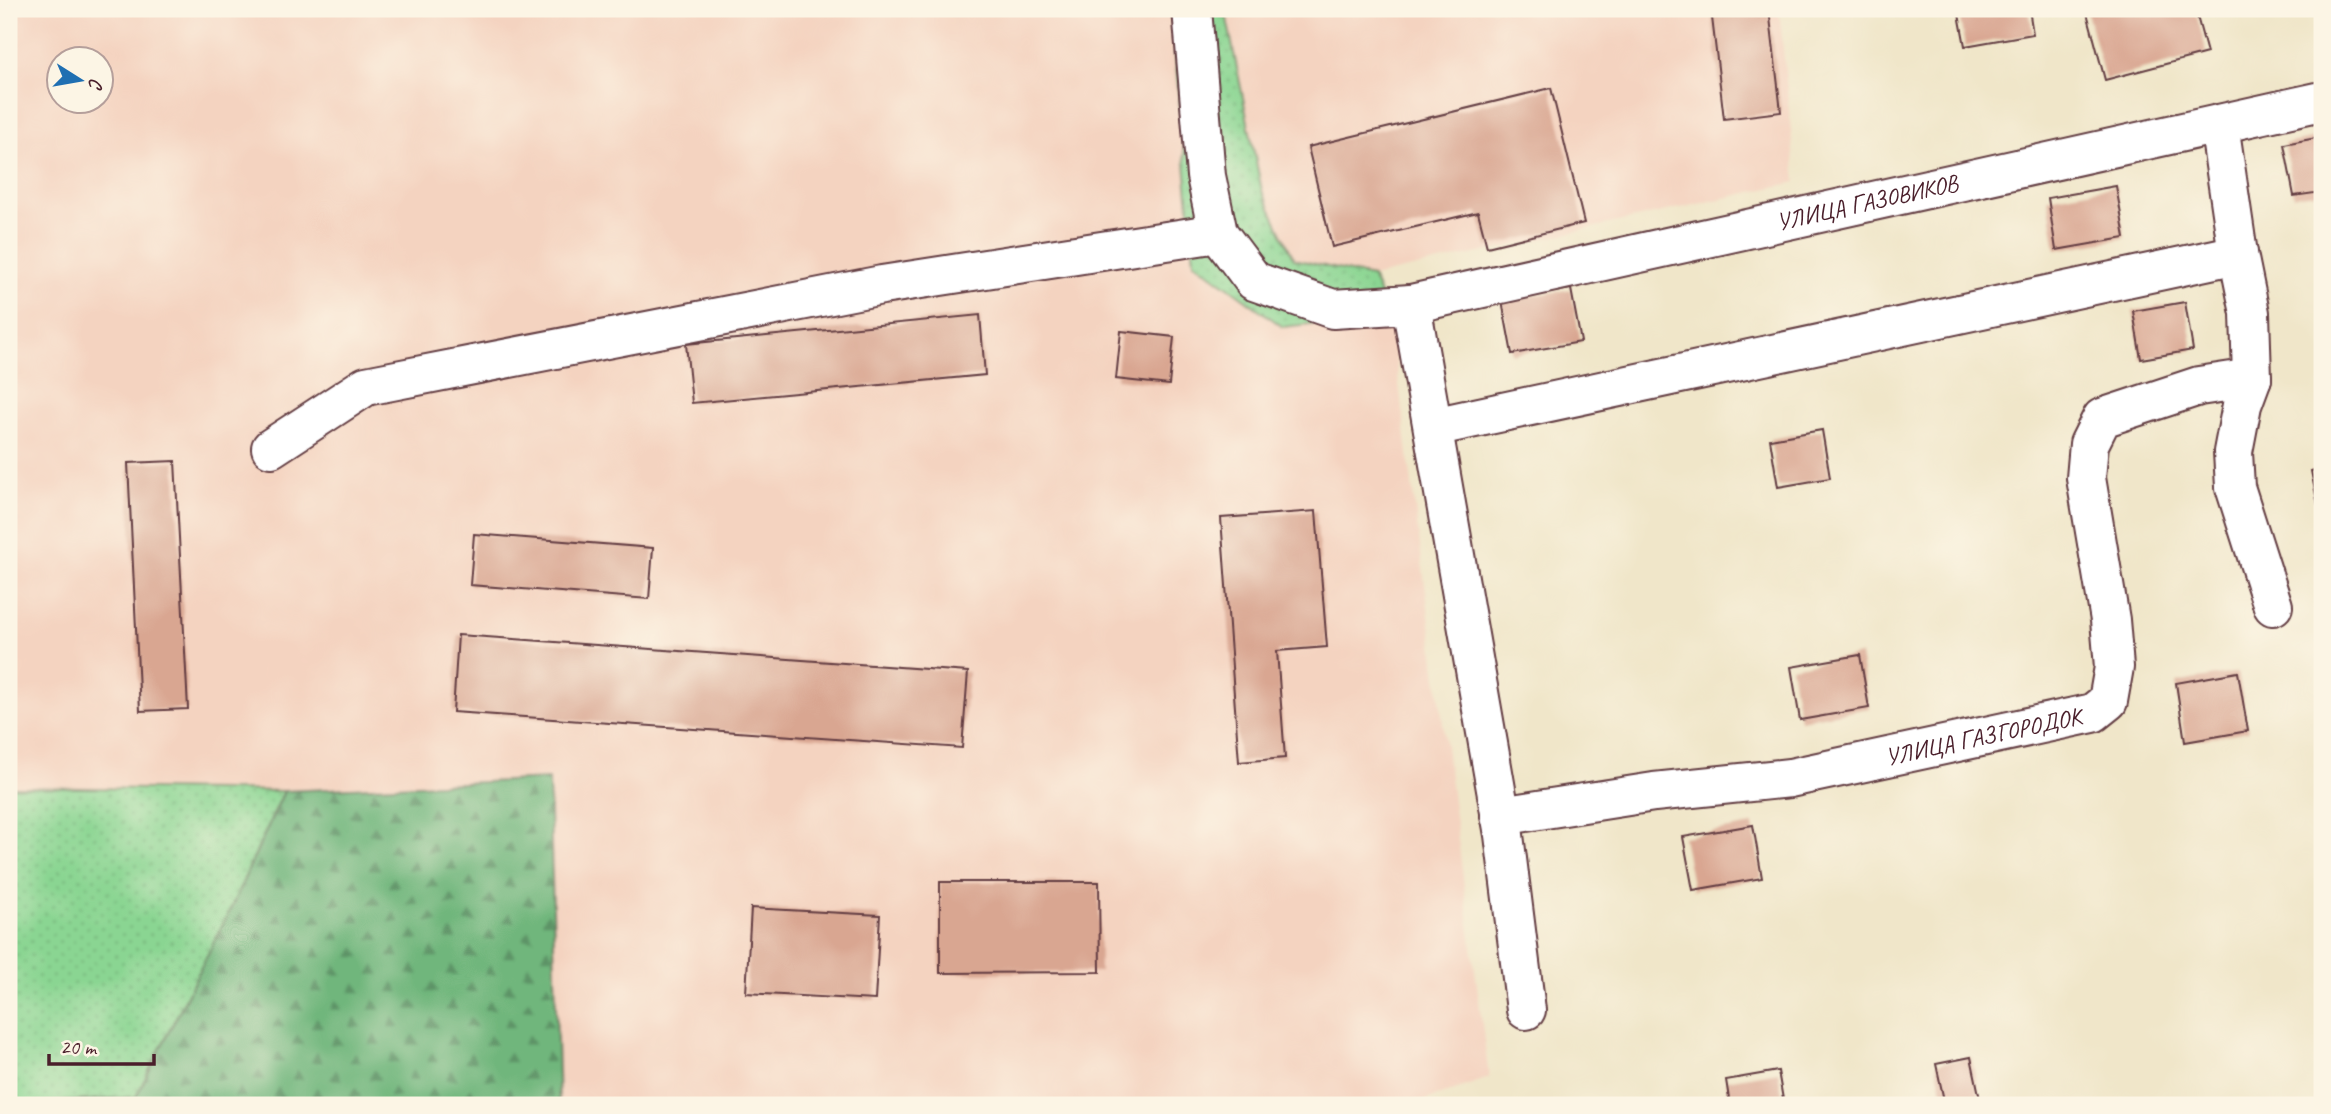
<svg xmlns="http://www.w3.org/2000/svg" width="2331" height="1114" viewBox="0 0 2331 1114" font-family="Caveat,sans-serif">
  <defs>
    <pattern id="grass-dots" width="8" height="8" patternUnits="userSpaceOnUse" patternTransform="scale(1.75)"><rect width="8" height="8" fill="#8ad592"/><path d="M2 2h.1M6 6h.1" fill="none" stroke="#79b67e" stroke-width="1.8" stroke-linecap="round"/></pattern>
    <pattern id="forest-firs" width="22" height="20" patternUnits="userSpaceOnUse" patternTransform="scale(1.75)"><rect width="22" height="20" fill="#6fb67c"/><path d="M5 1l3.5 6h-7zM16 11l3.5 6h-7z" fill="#5d9366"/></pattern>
  </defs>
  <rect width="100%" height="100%" fill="#fcf5e5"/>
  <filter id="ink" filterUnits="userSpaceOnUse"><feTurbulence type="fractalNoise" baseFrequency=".0143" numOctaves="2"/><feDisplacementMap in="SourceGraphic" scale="14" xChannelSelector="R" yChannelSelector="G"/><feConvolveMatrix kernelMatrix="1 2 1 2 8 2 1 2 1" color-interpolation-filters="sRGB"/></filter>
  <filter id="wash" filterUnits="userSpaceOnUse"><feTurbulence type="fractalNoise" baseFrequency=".00686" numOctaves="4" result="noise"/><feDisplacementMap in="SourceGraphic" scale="28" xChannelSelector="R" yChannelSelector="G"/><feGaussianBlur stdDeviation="1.57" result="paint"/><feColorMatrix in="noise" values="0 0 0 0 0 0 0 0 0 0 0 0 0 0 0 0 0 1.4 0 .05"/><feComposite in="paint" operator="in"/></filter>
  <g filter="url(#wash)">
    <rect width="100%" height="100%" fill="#f0e6c9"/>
    <path fill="#f4d3c0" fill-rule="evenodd" d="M 9,9 L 1171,9 L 1194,262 L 1390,315 L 1489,1078 L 1411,1105 L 559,1105 L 548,779 L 284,791 L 9,787 ZM 60,60 L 102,60 L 102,102 L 60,102 Z
      M 1225,9 L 1779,9 L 1796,182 L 1372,277 L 1294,259 L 1262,191 Z"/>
    <path fill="url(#grass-dots)" stroke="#6a7a5e" stroke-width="2" d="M 1171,9 L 1225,9 L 1262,191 L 1294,259 L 1372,277 L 1390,315 L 1283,327 L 1194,262 Z
      M 9,787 L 284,791 L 231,908 L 136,1097 L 9,1105 Z"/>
    <path fill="url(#forest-firs)" stroke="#5c6a54" stroke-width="2" d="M 549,779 L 559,1105 L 32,1105 L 136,1097 L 231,908 L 284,791 Z"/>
    <g id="blocks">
      <path fill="#d9a691" d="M 1711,9 L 1769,9 L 1781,112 L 1724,119 Z
        M 1958,9 L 2029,9 L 2033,34 L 1965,46 Z
        M 2086,9 L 2195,9 L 2207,53 L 2105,80 Z
        M 1551,88 L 1584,223 L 1487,247 L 1478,212 L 1332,247 L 1308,147 Z
        M 2322,137 L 2322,192 L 2294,196 L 2284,144 Z
        M 2116,186 L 2125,238 L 2056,250 L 2048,198 Z
        M 1571,289 L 1581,342 L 1512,354 L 1502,301 Z
        M 2185,302 L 2193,350 L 2141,359 L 2133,311 Z
        M 980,315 L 985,375 L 692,403 L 686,344 Z
        M 1121,331 L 1174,337 L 1169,385 L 1116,379 Z
        M 1822,430 L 1830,478 L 1778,487 L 1770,439 Z
        M 175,461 L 188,709 L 140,711 L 128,463 Z
        M 2322,468 L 2322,520 L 2321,520 L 2311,471 Z
        M 1316,511 L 1327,647 L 1277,651 L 1285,758 L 1239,762 L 1221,518 Z
        M 474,534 L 653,548 L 649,599 L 470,585 Z
        M 458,635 L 968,672 L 962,748 L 453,712 Z
        M 1860,655 L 1869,708 L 1800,720 L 1791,667 Z
        M 2238,672 L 2248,731 L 2185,742 L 2176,683 Z
        M 1753,825 L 1762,878 L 1693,890 L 1683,837 Z
        M 940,882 L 1099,882 L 1100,972 L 940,973 Z
        M 751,908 L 880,915 L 875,1000 L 746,993 Z
        M 1971,1057 L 1981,1104 L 1945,1105 L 1936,1064 Z
        M 1778,1071 L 1784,1105 L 1730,1105 L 1726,1080 Z"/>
    </g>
  </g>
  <g filter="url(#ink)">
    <use href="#blocks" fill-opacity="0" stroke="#633d43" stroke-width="2"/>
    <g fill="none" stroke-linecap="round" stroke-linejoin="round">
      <g stroke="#633d43" stroke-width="42">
        <g id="minor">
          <path id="s1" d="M 1192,9 L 1206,176 L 1218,233 L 1254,281 L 1333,309 L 1411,304 L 2322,101"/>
          <path d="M 2219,124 L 2238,254 L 2250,313 L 2252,378 L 2242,405 L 2233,452 L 2235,487 L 2273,606"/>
          <path d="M 1411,304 L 1504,835 L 1526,1010"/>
          <path d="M 1433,427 L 2238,254"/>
          <path d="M 271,448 L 366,386 L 882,285 L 1218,233"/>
          <path id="s2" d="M 1500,816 L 1654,792 L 1790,778 L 2093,713 L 2108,701 L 2114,667 L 2110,620 L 2086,478 L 2089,444 L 2102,418 L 2199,386 L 2252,378"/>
        </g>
      </g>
      <use href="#minor" stroke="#fff" stroke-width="38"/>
    </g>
  </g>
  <g text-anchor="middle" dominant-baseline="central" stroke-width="5" stroke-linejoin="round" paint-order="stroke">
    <g font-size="24" fill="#4a1f2b" stroke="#fcf5e5">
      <text stroke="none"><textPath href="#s1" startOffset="915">УЛИЦА ГАЗОВИКОВ</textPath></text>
      <text stroke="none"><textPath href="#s2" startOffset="490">УЛИЦА ГАЗГОРОДОК</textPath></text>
    </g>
  </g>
  <rect width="2331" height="1114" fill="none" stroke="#fcf5e5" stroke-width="35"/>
  <g transform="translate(80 80) rotate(101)"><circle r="33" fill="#fcf5e5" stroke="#b59f9b" stroke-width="2"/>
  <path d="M0-5L12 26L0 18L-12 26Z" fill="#1f6fb2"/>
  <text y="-10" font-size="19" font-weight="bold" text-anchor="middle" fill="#4a1f2b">С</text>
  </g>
  <path d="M49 1054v10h105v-10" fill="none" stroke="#4a1f2b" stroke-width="3.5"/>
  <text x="60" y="1054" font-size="21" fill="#4a1f2b" stroke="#fcf5e5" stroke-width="5" paint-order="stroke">20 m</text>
</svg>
